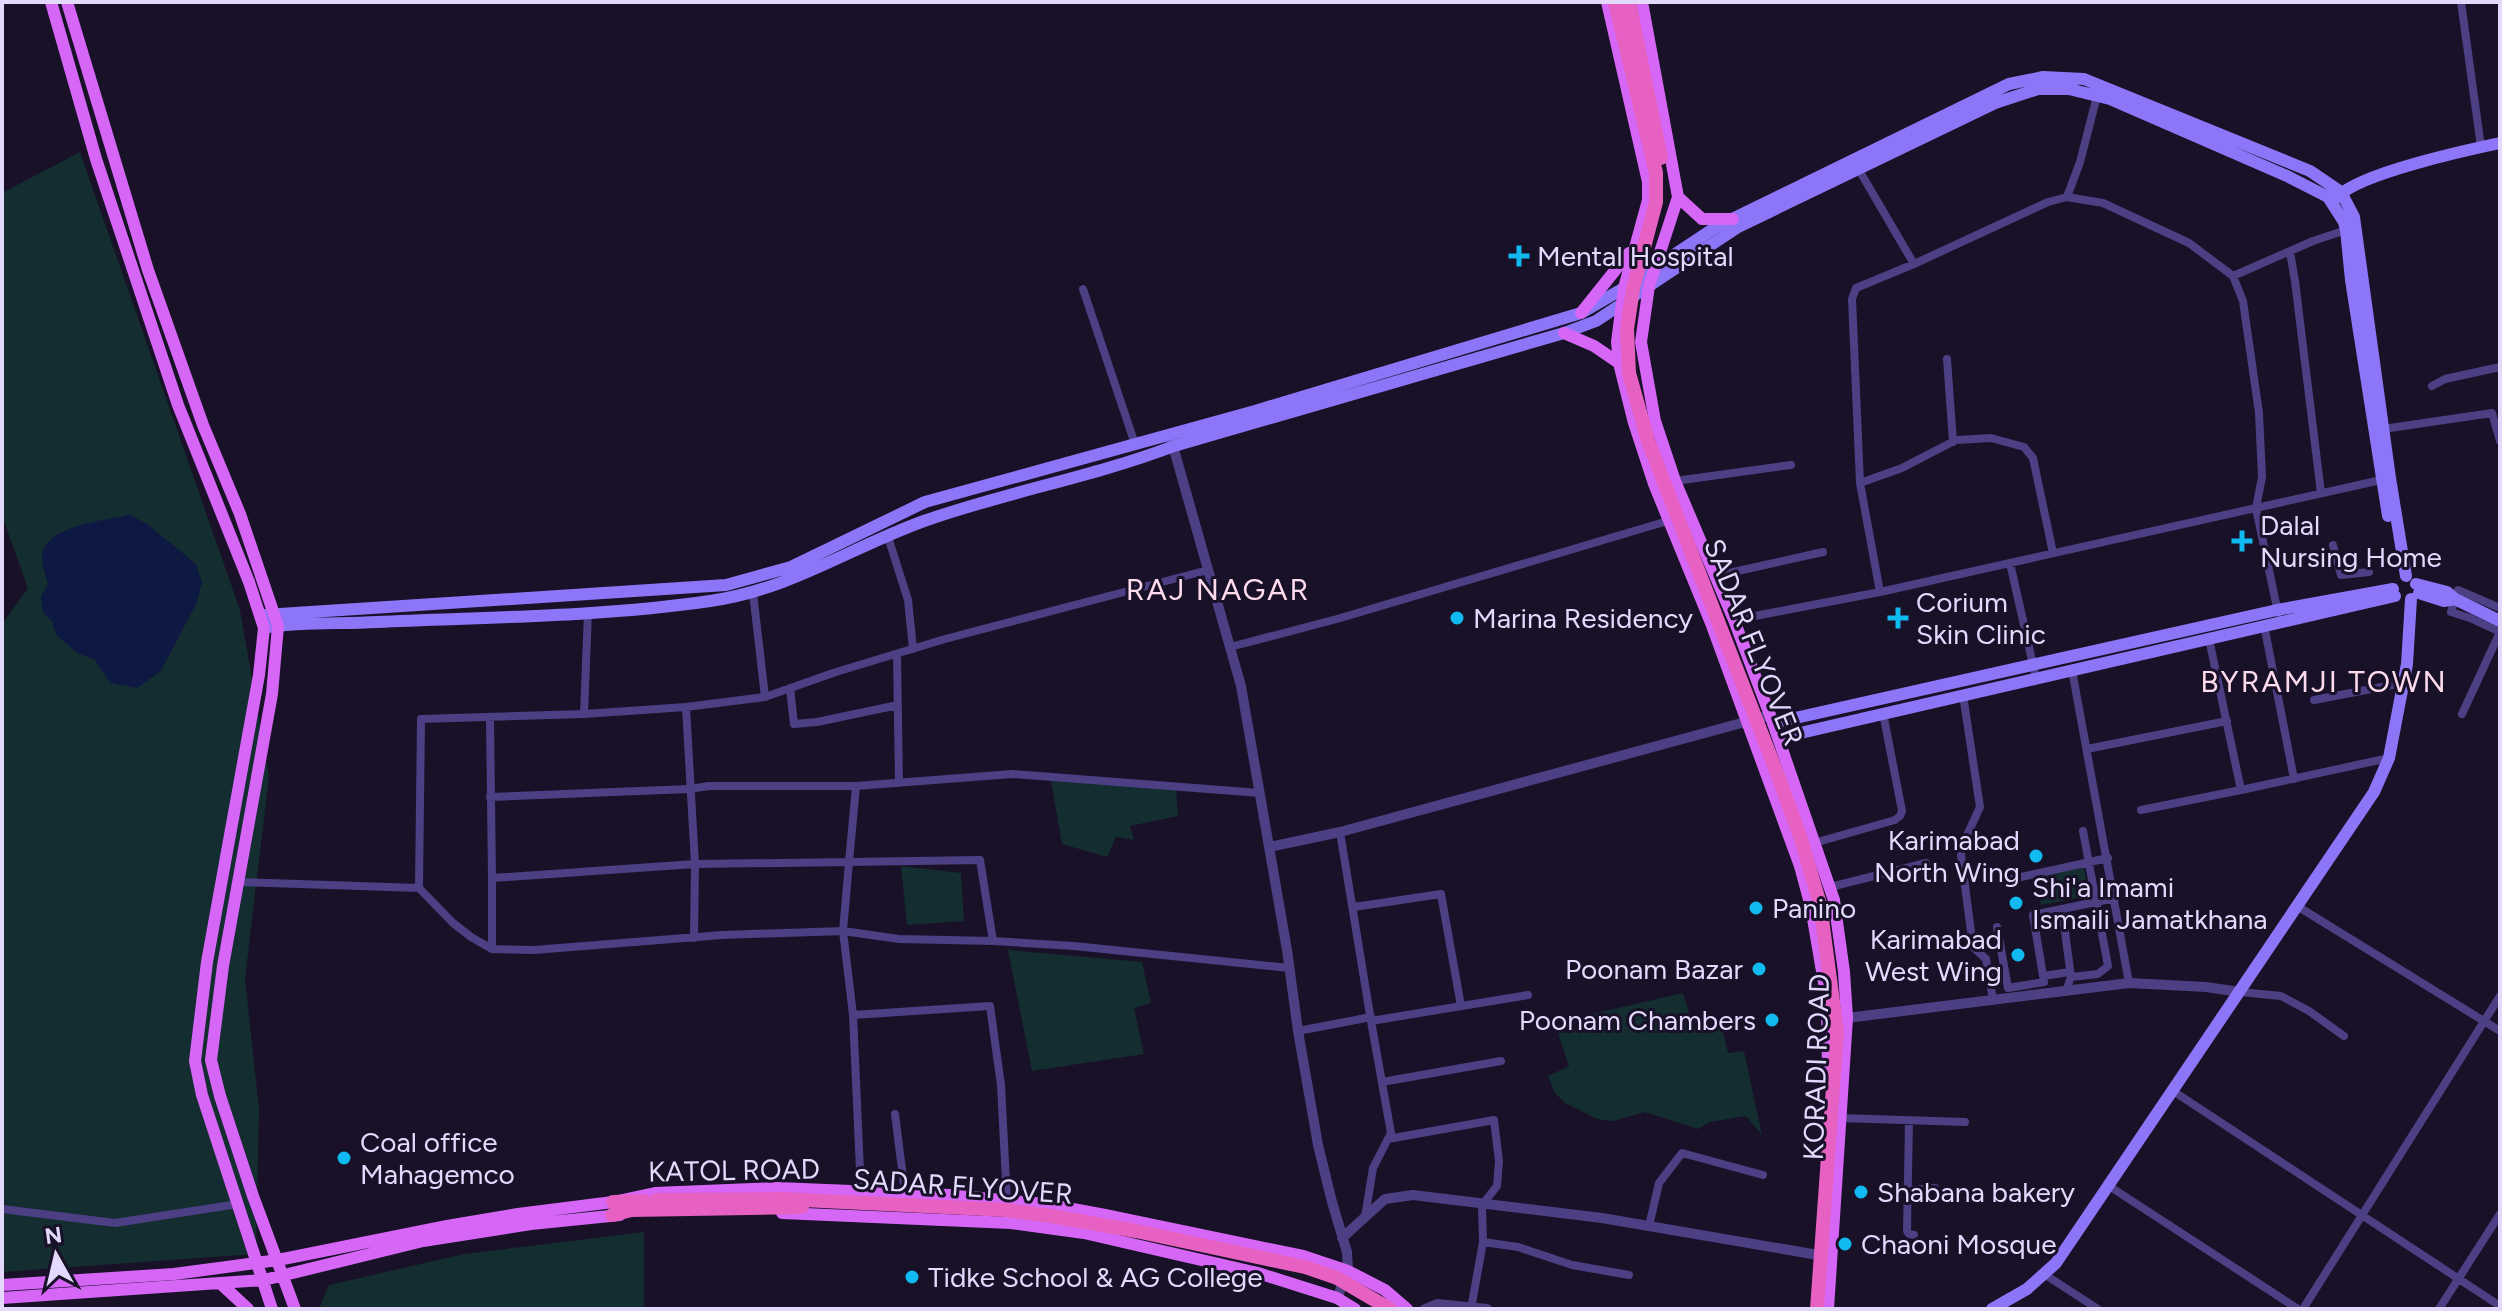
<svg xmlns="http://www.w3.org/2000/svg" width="2502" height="1311" viewBox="0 0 2502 1311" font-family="Figtree,sans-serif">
  <rect width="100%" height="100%" fill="#181127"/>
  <path fill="#142d30" d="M 80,152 L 240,610 L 269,776 L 245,979 L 259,1109 L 256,1254 L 2,1272 L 2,624 L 28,588 L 2,516 L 2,193 Z
    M 1051,781 L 1176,789 L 1178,816 L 1130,826 L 1134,840 L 1116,837 L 1107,857 L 1062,844 Z
    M 901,866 L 961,873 L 964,921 L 907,925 Z
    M 2084,866 L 2088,896 L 2041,905 L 2035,874 Z
    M 1008,950 L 1142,962 L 1151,1003 L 1134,1008 L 1144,1054 L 1032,1071 Z
    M 1683,993 L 1694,1028 L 1721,1024 L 1728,1053 L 1744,1051 L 1762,1135 L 1746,1116 L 1710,1122 L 1698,1129 L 1645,1112 L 1614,1121 L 1597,1119 L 1565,1103 L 1555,1093 L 1548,1076 L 1569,1066 L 1558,1033 L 1592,1029 L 1592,1014 Z
    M 644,1232 L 644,1309 L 319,1309 L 329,1285 L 464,1254 Z"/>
  <path fill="#0e1943" d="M 130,515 L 147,524 L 196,564 L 202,582 L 196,604 L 161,671 L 137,688 L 110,683 L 94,659 L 79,654 L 56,635 L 52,621 L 43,613 L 41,596 L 48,584 C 46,576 43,568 42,560 C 41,525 104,521 130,515 Z"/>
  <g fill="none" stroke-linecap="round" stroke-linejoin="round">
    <path stroke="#4c3f83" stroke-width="8" d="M 2461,2 L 2481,147
      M 1859,170 L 1914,264
      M 2067,197 L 2080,162 L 2097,96
      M 2290,252 L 2295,281 L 2321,493
      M 2233,276 L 2313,241 L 2346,230
      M 1083,289 L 1135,444
      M 1947,359 L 1953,442
      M 2432,386 L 2445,379 L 2500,367
      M 2383,429 L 2492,413 L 2500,441
      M 1675,481 L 1791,465
      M 1860,483 L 1902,468 L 1956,440 L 1991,438 L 2024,447 L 2033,458 L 2053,553
      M 888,537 L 908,600 L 913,649
      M 2333,545 L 2341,575 L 2369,572
      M 2010,563 L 2036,678
      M 1715,576 L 1823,552
      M 1880,592 L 1860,483 L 1852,299 L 1856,288 L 1914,264 L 2048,202 L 2067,197 L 2103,203 L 2189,243 L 2233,276 L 2243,301 L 2259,413 L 2262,477 L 2256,508 L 2278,613
      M 753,593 L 765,697
      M 1734,620 L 1880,592 L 2381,480
      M 2264,625 L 2294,779
      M 2209,639 L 2241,790 L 2389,758
      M 1230,647 L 1337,619 L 1671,520
      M 897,655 L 899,783
      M 2072,670 L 2129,983
      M 790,688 L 794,724 L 817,722 L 898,705
      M 1963,695 L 1980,807 L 1963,844 L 1961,855 L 1973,947 L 1986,959 L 1993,1000
      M 2314,700 L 2403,683
      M 686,707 L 695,864 L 694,938
      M 584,714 L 588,612
      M 2462,714 L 2500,632 L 2470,618 L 2451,612 L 2458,590 L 2500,608
      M 490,718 L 492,878 L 695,864 L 849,862 L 856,786 L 1012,774 L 1260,793
      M 2087,749 L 2227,721
      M 490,797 L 689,789 L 709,786 L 856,786
      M 2141,810 L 2241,790
      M 1340,832 L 1371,1021 L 1528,995
      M 1814,843 L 1895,820 L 1900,816 L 1902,811 L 1883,713
      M 492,878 L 492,949
      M 2012,879 L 2108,858
      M 239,882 L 419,888 L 453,923 L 471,937 L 492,949 L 534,950 L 722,935 L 843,931 L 899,939 L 993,941 L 1074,946 L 1290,968
      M 1830,887 L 1926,863
      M 419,888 L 421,719 L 584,714 L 686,707 L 765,697 L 836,672 L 945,639 L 1208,570
      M 2297,906 L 2500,1031
      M 1354,907 L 1441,894 L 1461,1006
      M 2062,909 L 2071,977 L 2066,991
      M 1997,927 L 2008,988 L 2044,982 L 2033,915 L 2115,898
      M 2043,976 L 2070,972
      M 2071,977 L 2098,974 L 2108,966 L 2083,831
      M 2240,992 L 2281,996 L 2309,1011 L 2344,1036
      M 853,1015 L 990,1006 L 1001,1085 L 1007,1201
      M 1298,1031 L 1371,1017
      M 1382,1082 L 1501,1061
      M 2173,1091 L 2500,1306
      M 895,1114 L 905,1193
      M 1840,1118 L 1965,1122
      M 1909,1121 L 1907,1231 L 1909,1234 L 1914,1235
      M 1388,1139 L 1494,1120 L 1499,1161 L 1497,1186 L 1482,1205 L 1483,1242 L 1471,1309
      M 2109,1186 L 2298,1309
      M 1908,1190 L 1935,1188
      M 861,1192 L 853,1015 L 843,931 L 849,862 L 980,860 L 993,941
      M 2,1209 L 115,1223 L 238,1204
      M 1365,1217 L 1373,1168 L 1391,1133 L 1371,1021
      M 1649,1226 L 1659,1183 L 1682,1153 L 1763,1175
      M 1483,1242 L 1518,1247 L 1572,1265 L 1629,1275
      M 2044,1274 L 2098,1309
      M 2303,1309 L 2500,996
      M 2439,1309 L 2500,1214"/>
    <path stroke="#4c3f83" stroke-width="10" d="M 1171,439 L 1241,686 L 1287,950 L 1298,1031 L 1318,1145 L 1332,1202 L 1347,1252 L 1348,1271 L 1337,1298
      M 1269,847 L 1340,832 L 1771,715
      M 1847,1018 L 2129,983 L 2206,987 L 2240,992
      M 1342,1238 L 1385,1199 L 1413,1195 L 1602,1218 L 1824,1256
      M 1425,1309 L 1437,1304 L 1487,1309"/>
    <path stroke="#8c76f7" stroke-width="12" d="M 2338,197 C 2357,174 2467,150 2500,143
      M 2416,584 L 2447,592 L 2455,599 L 2500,621
      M 2419,593 L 2444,601 L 2455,599
      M 264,615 L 726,585 L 791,567 L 925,502 L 1255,411 L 1581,313 L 1624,288 L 1716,227 L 2009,84 L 2043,77 L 2084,79 L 2310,171 L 2341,192 L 2354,217 L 2390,478 L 2406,576
      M 268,627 C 304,622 341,624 377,622 C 488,617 600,617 710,601 C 792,589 849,548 924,521 C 1006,492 1093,477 1174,446 L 1564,333 L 1596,321 L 1738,227 L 1995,103 L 2038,89 L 2069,89 L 2110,99 L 2287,176 L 2328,197 L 2344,222 L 2346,230 L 2351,280 L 2388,516
      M 1773,723 L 2277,610 L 2393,589
      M 1779,738 L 2395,596
      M 1992,1309 L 2027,1289 L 2056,1263 L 2374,792 L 2389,758 L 2407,664 L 2411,599"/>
    <path stroke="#d667f6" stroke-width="12" d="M 51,2 L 96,159 L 178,405 L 249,582 L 264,628 L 259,675 L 207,962 L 195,1061 L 202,1095 L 272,1309
      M 67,2 L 148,270 L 203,425 L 240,514 L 278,626 L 272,694 L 223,966 L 211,1060 L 220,1096 L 253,1196 L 295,1309
      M 1607,2 L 1648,182 L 1648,200 L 1624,288 L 1617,342 L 1619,363 L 1634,423 L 1654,484 L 1711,623 L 1800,866 L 1811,907 L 1824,983
      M 1642,2 L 1678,197 L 1649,286 L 1641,342 L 1655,421 L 1675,481 L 1734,620 L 1773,723 L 1834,900 L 1844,972 L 1847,1018 L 1828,1309
      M 1678,197 L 1702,219 L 1733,219
      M 1581,313 L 1629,253
      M 1564,333 L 1594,346 L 1619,363
      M 1827,1009 L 1828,1070
      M 782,1213 L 1011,1223 L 1084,1233 L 1258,1273 L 1337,1298 L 1355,1309
      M 220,1283 L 248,1309
      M 2,1285 L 174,1274 L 278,1260 L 447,1226 L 518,1214 L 613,1202 L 655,1193 L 778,1188 L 949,1195 L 1046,1204 L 1105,1215 L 1303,1256 L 1348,1271 L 1385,1290 L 1407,1309
      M 2,1298 L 264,1280 L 423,1241 L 531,1224 L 620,1215"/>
    <path stroke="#e661c2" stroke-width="14" d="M 613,1202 L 645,1201
      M 612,1215 L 631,1210 L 802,1207"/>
    <path stroke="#e661c2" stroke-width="14" d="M 1615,2 L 1656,173 L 1656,202 L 1633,289 L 1627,329 L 1629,373 L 1648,441 L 1775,768 L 1800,836 L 1820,904 L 1837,1032 L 1817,1309
      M 1629,2 L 1661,158
      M 657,1200 L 783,1199 L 1006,1210 L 1051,1216 L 1136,1231 L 1305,1267 L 1337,1278 L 1390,1309"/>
  </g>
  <g fill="#11b9f1" stroke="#181127" stroke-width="3">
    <path d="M1515 244h8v8h8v8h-8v8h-8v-8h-8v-8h8z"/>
    <path d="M2238 529h8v8h8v8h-8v8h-8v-8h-8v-8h8z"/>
    <circle cx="1457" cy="618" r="8"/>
    <path d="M1894 606h8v8h8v8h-8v8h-8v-8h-8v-8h8z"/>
    <circle cx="2036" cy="856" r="8"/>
    <circle cx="2016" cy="903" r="8"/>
    <circle cx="1756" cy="908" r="8"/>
    <circle cx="2018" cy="955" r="8"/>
    <circle cx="1759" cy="969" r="8"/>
    <circle cx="1772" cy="1020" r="8"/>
    <circle cx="344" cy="1158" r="8"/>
    <circle cx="1861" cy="1192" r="8"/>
    <circle cx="1845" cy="1244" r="8"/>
    <circle cx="912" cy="1277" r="8"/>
  </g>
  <g text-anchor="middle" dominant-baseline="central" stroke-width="6" stroke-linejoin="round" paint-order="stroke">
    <g font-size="28" fill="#e2d9fd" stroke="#181127" text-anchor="start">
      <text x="1537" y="256">Mental Hospital</text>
      <text x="2260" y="525">Dalal<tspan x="2260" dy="32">Nursing Home</tspan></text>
      <text x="1916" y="602">Corium<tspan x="1916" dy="32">Skin Clinic</tspan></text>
      <text x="1473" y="618">Marina Residency</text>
      <text x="2020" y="840" text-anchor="end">Karimabad<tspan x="2020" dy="32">North Wing</tspan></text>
      <text x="2032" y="887">Shi'a Imami<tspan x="2032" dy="32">Ismaili Jamatkhana</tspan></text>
      <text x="1772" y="908">Panino</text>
      <text x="2002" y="939" text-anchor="end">Karimabad<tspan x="2002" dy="32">West Wing</tspan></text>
      <text x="1743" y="969" text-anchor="end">Poonam Bazar</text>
      <text x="1756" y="1020" text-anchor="end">Poonam Chambers</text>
      <text x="360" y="1142">Coal office<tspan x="360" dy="32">Mahagemco</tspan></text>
      <text x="1877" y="1192">Shabana bakery</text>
      <text x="1861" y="1244">Chaoni Mosque</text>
      <text x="928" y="1277">Tidke School &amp; AG College</text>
    </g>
    <g font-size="28" fill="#e2d9fd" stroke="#181127">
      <text transform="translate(1754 642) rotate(68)">SADAR FLYOVER</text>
      <text transform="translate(1816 1067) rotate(-88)">KORADI ROAD</text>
      <text transform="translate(734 1170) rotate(-1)">KATOL ROAD</text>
      <text transform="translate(963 1186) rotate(4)">SADAR FLYOVER</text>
    </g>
    <g font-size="30" letter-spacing="2" fill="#fddbec" stroke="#181127">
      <text x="1218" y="589">RAJ NAGAR</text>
      <text x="2324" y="681">BYRAMJI TOWN</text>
    </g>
  </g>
  <rect width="2502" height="1311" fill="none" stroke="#e2d9fd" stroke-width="8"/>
  <g transform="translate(56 1255) rotate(352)" stroke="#181127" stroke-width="6" paint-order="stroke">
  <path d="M0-6L14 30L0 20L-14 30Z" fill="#e2d9fd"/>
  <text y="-12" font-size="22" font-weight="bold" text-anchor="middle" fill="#e2d9fd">N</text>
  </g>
</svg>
